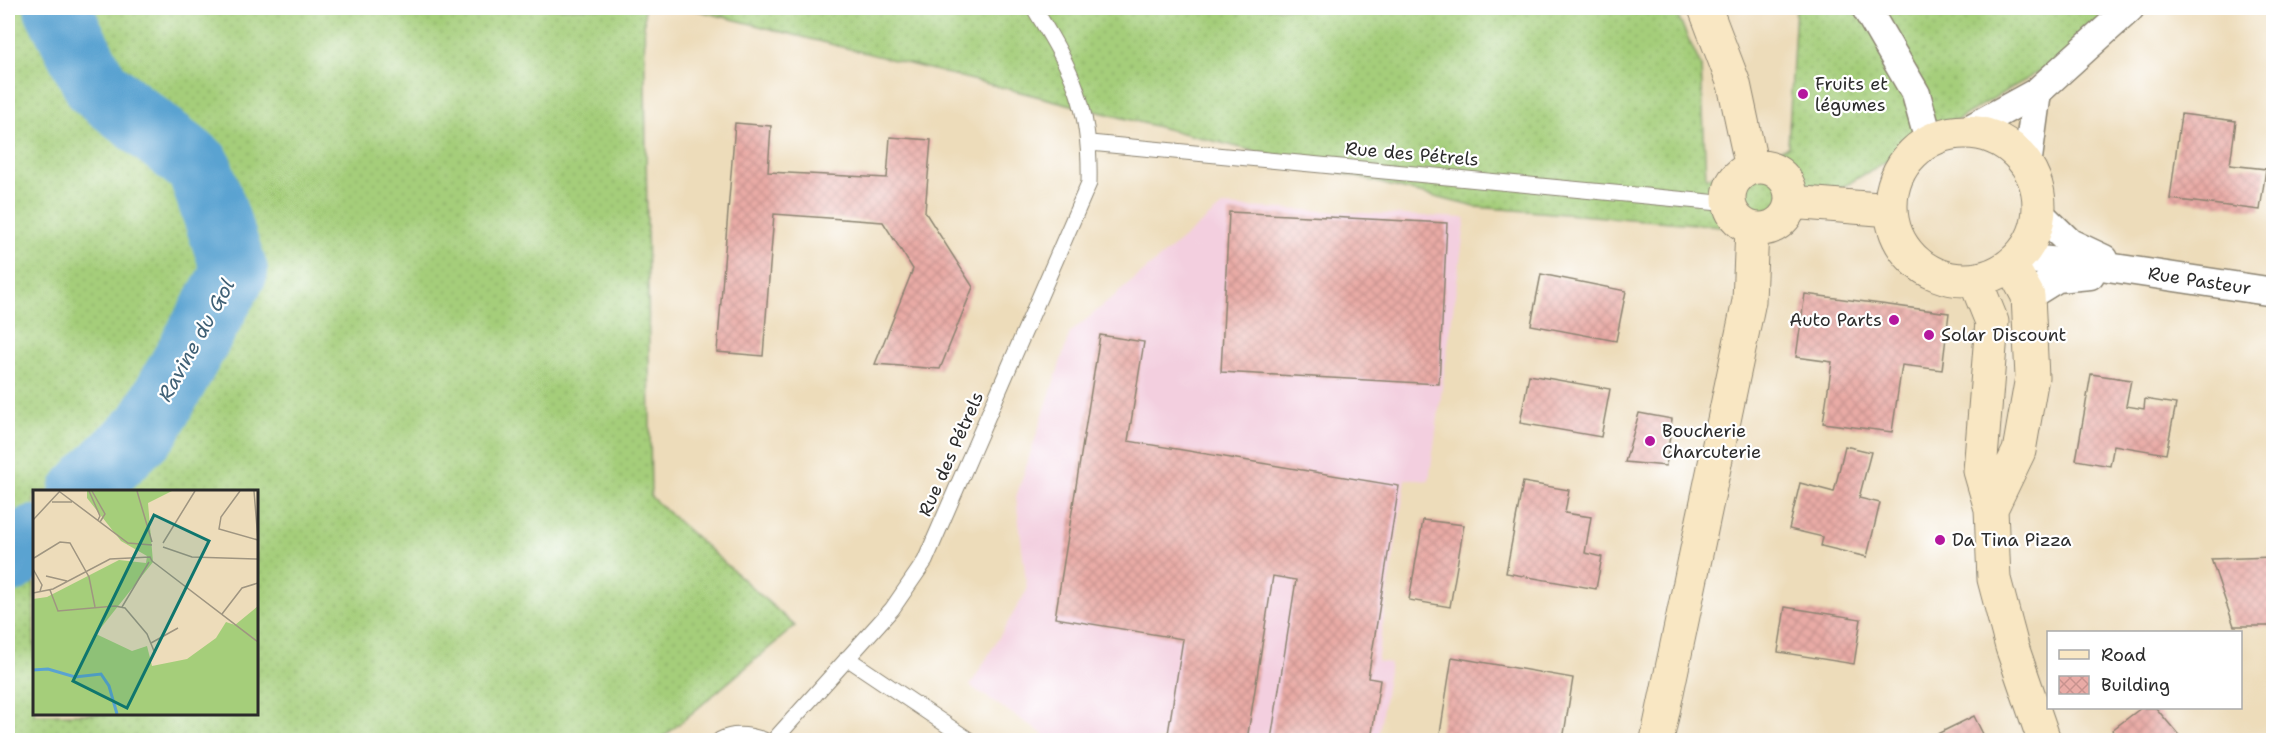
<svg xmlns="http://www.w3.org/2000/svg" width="2281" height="748" viewBox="0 0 2281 748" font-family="'Shantell Sans',sans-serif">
  <defs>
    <pattern id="grass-dots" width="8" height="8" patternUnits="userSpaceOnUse" patternTransform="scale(1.5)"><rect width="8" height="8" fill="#a5ce7a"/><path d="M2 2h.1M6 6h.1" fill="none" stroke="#8eb16a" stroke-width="1.8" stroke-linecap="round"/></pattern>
    <pattern id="building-cross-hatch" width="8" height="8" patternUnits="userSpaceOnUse" patternTransform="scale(1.5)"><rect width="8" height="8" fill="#e9aba6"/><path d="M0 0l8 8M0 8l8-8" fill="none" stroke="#c8938f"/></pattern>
  </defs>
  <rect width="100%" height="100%" fill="#fff"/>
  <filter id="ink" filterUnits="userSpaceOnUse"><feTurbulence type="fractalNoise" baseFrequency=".0167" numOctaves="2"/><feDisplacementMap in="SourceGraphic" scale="12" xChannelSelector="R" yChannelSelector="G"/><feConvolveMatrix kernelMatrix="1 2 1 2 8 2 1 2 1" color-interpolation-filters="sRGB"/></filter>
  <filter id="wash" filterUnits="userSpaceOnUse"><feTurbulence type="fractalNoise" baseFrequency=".008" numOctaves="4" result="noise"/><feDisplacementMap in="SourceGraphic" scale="24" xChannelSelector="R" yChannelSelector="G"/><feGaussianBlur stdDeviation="1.35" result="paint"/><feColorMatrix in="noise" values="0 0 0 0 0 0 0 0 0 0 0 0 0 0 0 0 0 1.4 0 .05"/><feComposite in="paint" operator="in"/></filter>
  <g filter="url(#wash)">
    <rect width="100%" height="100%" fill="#eddcba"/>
    <path fill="#f3cfdf" d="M 1222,206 L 1466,218 L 1429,481 L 1406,479 L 1377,661 L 1390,663 L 1378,740 L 1052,740 L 970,686 L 1027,590 L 1016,497 L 1070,333 Z"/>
    <path fill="url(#grass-dots)" stroke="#687c52" stroke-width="1.5" fill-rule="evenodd" d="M 8,8 L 644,8 L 651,497 L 795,626 L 660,740 L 8,740 ZM 34,492 L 256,492 L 256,714 L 34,714 Z
      M 688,8 L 1674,8 L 1701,66 L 1706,178 L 1788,147 L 1796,8 L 2148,8 L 1750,241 L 1722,226 L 1475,207 Z"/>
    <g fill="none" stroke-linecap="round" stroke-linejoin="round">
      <path stroke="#5aa3d1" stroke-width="66" d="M 57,8 L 97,87 L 199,167 L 235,271 L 148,427 L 82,492
        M 8,561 L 34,538"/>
    </g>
    <g id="blocks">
      <path fill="url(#building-cross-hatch)" d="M 2181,114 L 2236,121 L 2230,165 L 2266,169 L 2260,210 L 2170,199 Z
        M 735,123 L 771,126 L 768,172 L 887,178 L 890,137 L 931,140 L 925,212 L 973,287 L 940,369 L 875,364 L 913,269 L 883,222 L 774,214 L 763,356 L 717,352 Z
        M 1229,212 L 1447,223 L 1439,384 L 1221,372 Z
        M 1541,274 L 1626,291 L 1616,341 L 1531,325 Z
        M 1805,294 L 1949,313 L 1942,370 L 1902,365 L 1892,432 L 1823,423 L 1832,362 L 1796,357 Z
        M 1100,335 L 1144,342 L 1128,441 L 1399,486 L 1368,678 L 1380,680 L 1371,740 L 1271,740 L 1296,580 L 1273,576 L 1247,740 L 1167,740 L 1183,639 L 1055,618 Z
        M 2091,374 L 2131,380 L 2126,406 L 2144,409 L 2145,399 L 2176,404 L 2166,454 L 2114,445 L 2110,466 L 2076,460 Z
        M 1529,375 L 1610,389 L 1601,437 L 1520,423 Z
        M 1639,413 L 1672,419 L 1666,466 L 1625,462 Z
        M 1845,446 L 1871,452 L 1859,498 L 1880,503 L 1867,557 L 1821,546 L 1823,537 L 1789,529 L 1800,483 L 1834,492 Z
        M 1523,482 L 1569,490 L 1565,513 L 1591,517 L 1585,553 L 1602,557 L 1596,589 L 1506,573 Z
        M 1423,520 L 1464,525 L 1450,607 L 1409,600 Z
        M 2274,557 L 2274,626 L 2234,626 L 2211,559 Z
        M 1785,607 L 1861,619 L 1854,664 L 1778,652 Z
        M 1452,657 L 1573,678 L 1563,740 L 1439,740 Z
        M 2141,708 L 2156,708 L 2183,740 L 2121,740 L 2112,730 Z
        M 1974,716 L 1986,740 L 1925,740 Z"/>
    </g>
  </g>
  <g filter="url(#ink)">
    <use href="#blocks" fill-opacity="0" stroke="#8c8472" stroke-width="1.5"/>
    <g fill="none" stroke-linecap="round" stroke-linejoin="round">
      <g stroke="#8c8472" stroke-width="17">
        <path id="lane" d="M 1090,143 L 1730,204
          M 847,658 L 969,740
          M 720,740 C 734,732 750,735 764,740
          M 774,740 L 892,609 L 925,561 L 1089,183 C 1091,106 1073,72 1034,8"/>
      </g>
      <g stroke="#8c8472" stroke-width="31">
        <g id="street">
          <path d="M 1866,8 L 1916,94 L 1929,141"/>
          <path d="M 1966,131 L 2037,92 L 2130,8"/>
          <path d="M 2027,166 L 2037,92"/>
          <path d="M 2039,213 L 2070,243 L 2104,259"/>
          <path id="s1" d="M 2018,258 L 2101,266 L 2274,292"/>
          <path d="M 2028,296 L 2057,278 L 2090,275"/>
        </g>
      </g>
      <g stroke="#8c8472" stroke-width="35">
        <path id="secondary" d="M 1705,8 L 1734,84 L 1752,168
          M1891 206a74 74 0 1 1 148 0a74 74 0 1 1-148 0Z
          M1729 198a31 31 0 1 1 62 0a31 31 0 1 1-62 0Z
          M 1791,202 L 1891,210
          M 1975,280 L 1992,322 L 1980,471 L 1991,509 L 1994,579 L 2012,647 L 2044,740
          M 1991,509 L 2019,451 L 2032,377 L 2028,296 L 2011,265
          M 1657,740 L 1749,301 L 1752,228"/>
      </g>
      <use href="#lane" stroke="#fff" stroke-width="15"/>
      <use href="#street" stroke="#fff" stroke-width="28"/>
      <use href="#secondary" stroke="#f9e7c3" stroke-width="33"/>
    </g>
  </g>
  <g fill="#b5179e" stroke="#fff" stroke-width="2">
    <circle cx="1803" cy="94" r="6"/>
    <circle cx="1894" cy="320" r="6"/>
    <circle cx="1929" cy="335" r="6"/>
    <circle cx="1650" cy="441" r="6"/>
    <circle cx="1940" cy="540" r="6"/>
  </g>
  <g text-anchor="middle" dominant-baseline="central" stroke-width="4.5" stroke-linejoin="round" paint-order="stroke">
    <g font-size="18" fill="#2b2b2b" stroke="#fff" text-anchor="start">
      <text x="1815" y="84">Fruits et<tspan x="1815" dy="21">légumes</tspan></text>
      <text x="1882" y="320" text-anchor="end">Auto Parts</text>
      <text x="1941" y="335">Solar Discount</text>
      <text x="1662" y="431">Boucherie<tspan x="1662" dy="21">Charcuterie</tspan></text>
      <text x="1952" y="540">Da Tina Pizza</text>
    </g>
    <g font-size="18" fill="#2b2b2b" stroke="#fff">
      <text transform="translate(1412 154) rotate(5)">Rue des Pétrels</text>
      <text stroke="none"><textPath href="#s1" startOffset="183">Rue Pasteur</textPath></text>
      <text transform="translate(951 454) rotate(-66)">Rue des Pétrels</text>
    </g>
    <g font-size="20" font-style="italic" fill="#406176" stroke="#fff">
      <text transform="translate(196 340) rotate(-61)">Ravine du Gol</text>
    </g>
  </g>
  <g transform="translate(33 490)">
    <rect width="225" height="225" fill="#eddcba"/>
    <path d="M 54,1 L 139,1 L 115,13 L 120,72 L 63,144 L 99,161 L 114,156 L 119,176 L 154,169 L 183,148 L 193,132 L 202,135 L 225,116 L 225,224 L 0,224 L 0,109 L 14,107 L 86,70 L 113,73 L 114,66 L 88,51 L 54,8 Z" fill="#a5ce7a"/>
    <path fill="none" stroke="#5aa3d1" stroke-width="3" d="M 0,180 L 15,179 L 42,187 L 68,184 L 76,196 L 84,224"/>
    <path fill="none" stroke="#9f9581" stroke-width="1.5" d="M 56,1 L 67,26 L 65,30M 59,1 L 72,24 L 67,32M 104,1 L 119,52M 207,1 L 188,27 L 186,39 L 225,50M 221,1 L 225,50M 27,2 L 95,53 L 119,55M 19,12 L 39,12M 0,30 L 27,1M 130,53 L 162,1M 130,57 L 159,67 L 225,69M 1,68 L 27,52 L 37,53 L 56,87 L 62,117M 119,71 L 225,152M 0,79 L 9,95 L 7,101M 13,86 L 34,91M 17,100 L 25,121 L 82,116 L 92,118 L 114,144 L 121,161M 0,103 L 20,99 L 77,69 L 117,67 L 119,71M 89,117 L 116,72M 189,124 L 209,98 L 225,93M 118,153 L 145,138"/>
    <path fill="#0f766e" fill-opacity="0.15" stroke="#0f766e" stroke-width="3" d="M 121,25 L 176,51 L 94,218 L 40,191 Z"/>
    <rect width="225" height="225" fill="none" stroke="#2b2b2b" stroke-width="3"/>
  </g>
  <rect width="2281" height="748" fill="none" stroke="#fff" stroke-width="30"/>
  <rect x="2047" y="631" width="195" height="78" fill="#ffffff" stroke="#aaaaaa" stroke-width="1.5"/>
  <rect x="2059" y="650" width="30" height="9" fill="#f9e7c3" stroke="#aaaaaa" stroke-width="1.5"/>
  <text x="2101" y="661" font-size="18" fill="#2b2b2b">Road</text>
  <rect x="2059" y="676" width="30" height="18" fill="url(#building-cross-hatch)" stroke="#aaaaaa" stroke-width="1.5"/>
  <text x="2101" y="691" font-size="18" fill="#2b2b2b">Building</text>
</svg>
